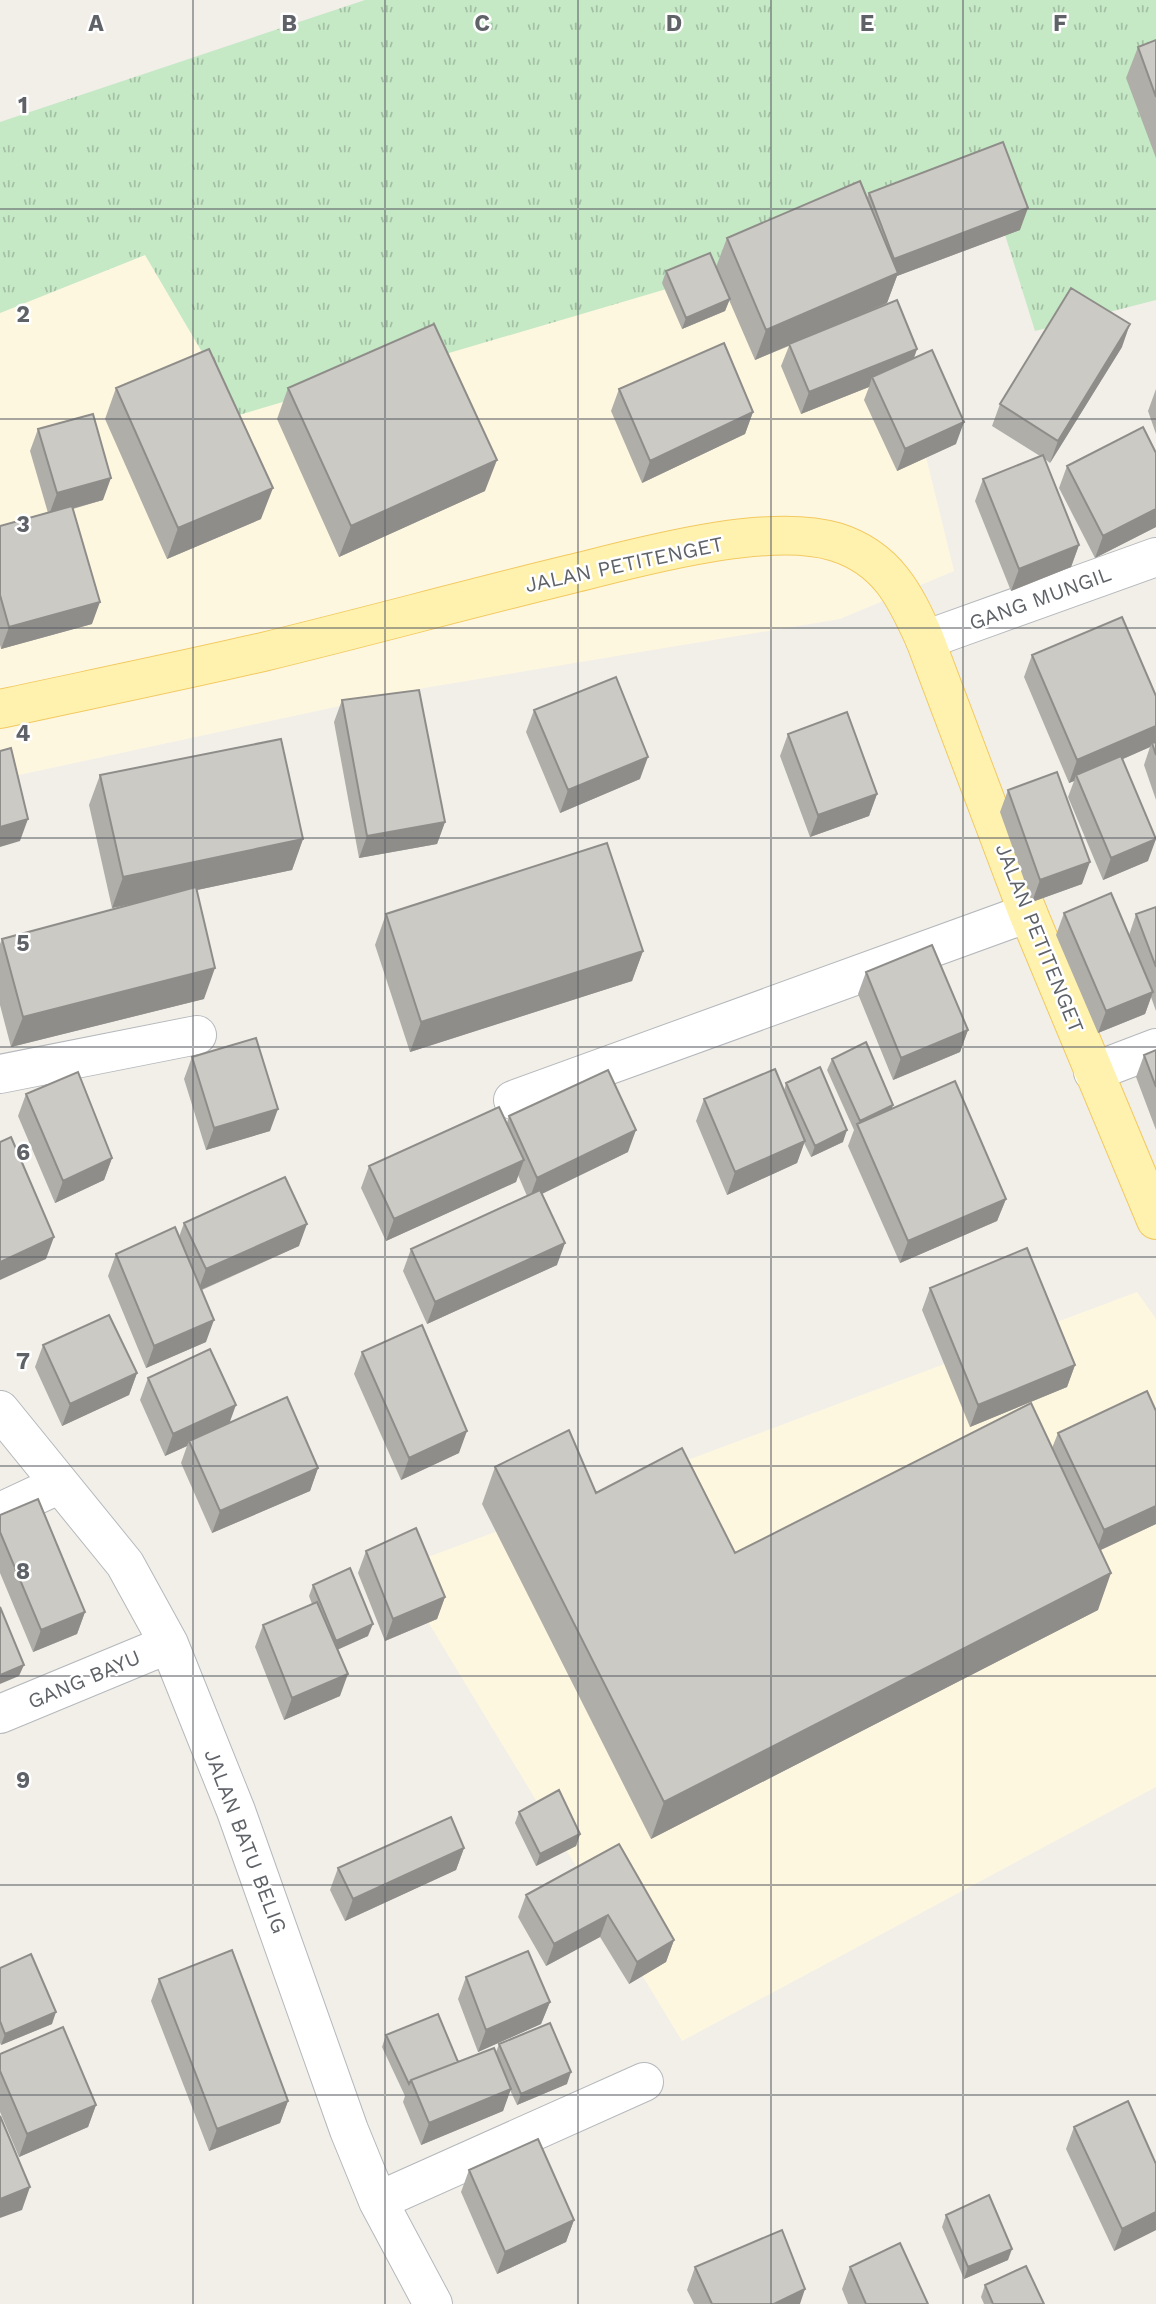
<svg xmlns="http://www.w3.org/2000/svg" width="1156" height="2304" viewBox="0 0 1156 2304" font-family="'Work Sans',sans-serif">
  <defs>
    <pattern id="grass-tufts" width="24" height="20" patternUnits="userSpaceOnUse" patternTransform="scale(1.75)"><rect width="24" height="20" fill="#c5e8c5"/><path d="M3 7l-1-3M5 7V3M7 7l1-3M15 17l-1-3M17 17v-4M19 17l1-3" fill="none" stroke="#a3c0a4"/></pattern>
  </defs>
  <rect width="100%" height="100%" fill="#f1efe8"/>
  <path fill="#fef7e0" d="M 870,229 L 954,571 L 840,619 L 424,688 L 0,779 L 0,313 L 145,255 Z
    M 1137,1292 L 1156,1319 L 1156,1787 L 682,2041 L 396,1569 Z"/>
  <path fill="url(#grass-tufts)" d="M 365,0 L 1156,0 L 1156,300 L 1035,331 L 992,193 L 239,415 L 145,255 L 0,313 L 0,122 Z"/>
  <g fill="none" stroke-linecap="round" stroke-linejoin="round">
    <g stroke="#b5b8bc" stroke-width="40">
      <path id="minor" d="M 925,640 L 1156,557
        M 1093,1072 L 1156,1048
        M 0,1074 L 197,1035
        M 513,1100 L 1028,913
        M 0,1410 L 125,1564 L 169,1644 L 236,1811 L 349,2130 L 378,2201 L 433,2304
        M 0,1512 L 58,1485
        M 0,1714 L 169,1644
        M 378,2201 L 644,2082"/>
    </g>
    <g stroke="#f2c960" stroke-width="40">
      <path id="major" d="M 0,709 C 88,690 176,672 263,652 C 366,627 468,599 571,574 C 640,557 767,521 836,542 C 887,558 905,595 925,640 L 1028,913 L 1156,1220"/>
    </g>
    <use href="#minor" stroke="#fff" stroke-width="38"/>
    <use href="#major" stroke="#fff2af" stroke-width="38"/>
  </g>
  <path fill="#afaea9" d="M 1156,40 L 1156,158 L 1126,78 L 1138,47 Z
    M 869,193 L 1020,230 L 897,276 L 887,303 L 838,325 L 917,349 L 914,358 L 956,444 L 897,471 L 864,400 L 869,387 L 801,414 L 781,366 L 789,346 L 755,360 L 729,300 L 725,311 L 682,329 L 662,283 L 666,271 L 716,267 L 727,238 L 867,198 Z
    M 1122,347 L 1050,463 L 1045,459 L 1079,545 L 1071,567 L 1011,591 L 975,501 L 983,479 L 1040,456 L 992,426 L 1000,404 Z
    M 116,388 L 261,519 L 167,559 L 105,419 Z
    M 288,388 L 485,491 L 339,557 L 277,419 Z
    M 619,389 L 753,412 L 745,434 L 642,483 L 611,411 Z
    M 1156,389 L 1156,434 L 1148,411 Z
    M 38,429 L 103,500 L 73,509 L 92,624 L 1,649 L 0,645 L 0,526 L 48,513 L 30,451 Z
    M 1156,453 L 1156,527 L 1095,558 L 1059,488 L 1067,466 Z
    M 1032,655 L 1156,696 L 1156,800 L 1144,765 L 1150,747 L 1123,759 L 1148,861 L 1103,880 L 1068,797 L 1074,781 L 1069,783 L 1024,677 Z
    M 342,700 L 445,822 L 437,844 L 359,858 L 334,722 Z
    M 534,710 L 640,779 L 560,813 L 526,732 Z
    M 788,734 L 877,794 L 869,816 L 810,837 L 780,756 Z
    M 100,775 L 303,839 L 292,870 L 197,890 L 204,999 L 11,1047 L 0,1005 L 0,944 L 2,939 L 135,903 L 112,908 L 89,805 Z
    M 1008,790 L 1082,884 L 1032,902 L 1000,812 Z
    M 1156,907 L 1156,1011 L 1151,997 L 1145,1014 L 1098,1033 L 1056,935 L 1064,913 L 1129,935 L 1136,914 Z
    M 386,914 L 643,951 L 632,981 L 410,1052 L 375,945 Z
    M 866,972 L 968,1030 L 960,1052 L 893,1080 L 858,994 Z
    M 1156,1050 L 1156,1130 L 1136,1077 L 1144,1055 Z
    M 192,1057 L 270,1131 L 206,1150 L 184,1079 Z
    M 832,1059 L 892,1109 L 1006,1199 L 997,1221 L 900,1263 L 848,1146 L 854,1130 L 827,1070 Z
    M 786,1083 L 843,1142 L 811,1157 L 804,1143 L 797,1163 L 727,1195 L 696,1121 L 704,1099 L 784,1091 Z
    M 26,1094 L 112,1158 L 104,1180 L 55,1203 L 18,1116 Z
    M 509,1116 L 628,1152 L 542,1194 L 557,1265 L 427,1324 L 403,1271 L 411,1249 L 527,1196 L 518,1175 L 516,1182 L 386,1241 L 361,1188 L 369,1166 L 507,1123 Z
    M 184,1223 L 299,1246 L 202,1290 L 206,1342 L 146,1368 L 108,1276 L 116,1254 L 179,1237 Z
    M 930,1288 L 1075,1365 L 1067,1387 L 970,1427 L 922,1310 Z
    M 43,1345 L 137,1373 L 129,1395 L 62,1426 L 35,1367 Z
    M 362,1352 L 459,1453 L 401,1480 L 354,1374 Z
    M 148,1378 L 318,1468 L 310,1491 L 212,1533 L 181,1463 L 187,1446 L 165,1456 L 140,1400 Z
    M 1156,1411 L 1156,1524 L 1101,1550 L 1098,1610 L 651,1839 L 482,1504 L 495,1467 L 596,1493 L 735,1553 L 1052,1448 L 1058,1433 Z
    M 0,1515 L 85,1612 L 77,1634 L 33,1652 L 0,1573 Z
    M 366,1551 L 445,1597 L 437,1619 L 385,1641 L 358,1573 Z
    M 313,1585 L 368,1636 L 337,1650 L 340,1696 L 284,1720 L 255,1647 L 263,1625 L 312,1604 L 309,1596 Z
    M 519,1812 L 580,1834 L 576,1846 L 536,1866 L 515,1823 Z
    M 619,1844 L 674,1940 L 666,1962 L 629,1984 L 600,1937 L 546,1966 L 518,1917 L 526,1895 Z
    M 464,1848 L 456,1870 L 345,1921 L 330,1890 L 338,1868 Z
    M 0,1968 L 52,2024 L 1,2045 L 0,2043 Z
    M 466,1977 L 550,2002 L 541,2024 L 478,2052 L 458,1999 Z
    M 159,1979 L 288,2101 L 280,2123 L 209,2151 L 151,2001 Z
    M 386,2035 L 458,2062 L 496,2052 L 499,2044 L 567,2084 L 517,2105 L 510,2090 L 503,2111 L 421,2145 L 403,2102 L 405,2096 L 382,2047 Z
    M 0,2054 L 96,2105 L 88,2127 L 19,2157 L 0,2112 Z
    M 1074,2127 L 1156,2164 L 1156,2230 L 1114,2251 L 1066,2149 Z
    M 469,2170 L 574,2220 L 566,2242 L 497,2274 L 461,2192 Z
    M 946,2215 L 1008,2260 L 964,2279 L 942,2227 Z
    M 695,2267 L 800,2304 L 694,2304 L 687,2290 Z
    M 850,2267 L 928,2304 L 848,2304 L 842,2289 Z
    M 985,2285 L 1044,2304 L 984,2304 L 981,2297 Z"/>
  <path fill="#8f8d8a" d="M 1028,208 L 1020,230 L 897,276 L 887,303 L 755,360 L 766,330 L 887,278 L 894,259 Z
    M 730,299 L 725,311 L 682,329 L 686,318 Z
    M 1130,324 L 1122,347 L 1050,463 L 1058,441 Z
    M 917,349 L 909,371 L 872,377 L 869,387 L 801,414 L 809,392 Z
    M 753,412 L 745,434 L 642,483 L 650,461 Z
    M 964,422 L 956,444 L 897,471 L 905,449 Z
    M 497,460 L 485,491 L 339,557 L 351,526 Z
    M 111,478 L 103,500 L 49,515 L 57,493 Z
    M 273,488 L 261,519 L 167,559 L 178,528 Z
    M 1156,509 L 1156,527 L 1095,558 L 1103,536 Z
    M 1079,545 L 1071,567 L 1011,591 L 1019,569 Z
    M 100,602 L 92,624 L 1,649 L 9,627 Z
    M 1156,726 L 1156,745 L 1152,743 L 1150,747 L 1077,779 L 1076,775 L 1074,781 L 1069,783 L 1077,760 Z
    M 648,757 L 640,779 L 560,813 L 568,790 Z
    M 877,794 L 869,816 L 810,837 L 818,815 Z
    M 28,819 L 20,841 L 0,847 L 0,827 Z
    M 445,822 L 437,844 L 359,858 L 367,836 Z
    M 303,839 L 292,870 L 112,908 L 123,877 Z
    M 1156,839 L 1148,861 L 1103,880 L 1111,858 Z
    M 1090,862 L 1082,884 L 1032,902 L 1040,880 Z
    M 643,951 L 632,981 L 410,1052 L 421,1022 Z
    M 215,968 L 204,999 L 11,1047 L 23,1017 Z
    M 1153,992 L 1145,1014 L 1098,1033 L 1106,1011 Z
    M 968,1030 L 960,1052 L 893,1080 L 901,1058 Z
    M 893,1105 L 889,1117 L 858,1127 L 860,1121 Z
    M 278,1109 L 270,1131 L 206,1150 L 214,1128 Z
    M 636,1130 L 628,1152 L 529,1200 L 537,1178 Z
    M 847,1130 L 843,1142 L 811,1157 L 815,1146 Z
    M 805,1141 L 797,1163 L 727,1195 L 735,1172 Z
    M 112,1158 L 104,1180 L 55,1203 L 63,1181 Z
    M 524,1160 L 516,1182 L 386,1241 L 394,1219 Z
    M 1006,1199 L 997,1221 L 900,1263 L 908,1241 Z
    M 307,1224 L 299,1246 L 198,1291 L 206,1269 Z
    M 54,1237 L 46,1259 L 0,1280 L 0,1262 Z
    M 565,1243 L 557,1265 L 427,1324 L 435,1302 Z
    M 214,1320 L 206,1342 L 146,1368 L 154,1346 Z
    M 1075,1365 L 1067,1387 L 970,1427 L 978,1405 Z
    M 137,1373 L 129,1395 L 62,1426 L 70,1404 Z
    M 236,1405 L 228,1427 L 189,1441 L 187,1446 L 165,1456 L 173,1434 Z
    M 467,1431 L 459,1453 L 401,1480 L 409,1458 Z
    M 318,1468 L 310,1491 L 212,1533 L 220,1511 Z
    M 1156,1506 L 1156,1524 L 1096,1552 L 1104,1530 Z
    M 1111,1573 L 1098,1610 L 651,1839 L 664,1802 Z
    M 445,1597 L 437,1619 L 385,1641 L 393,1619 Z
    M 85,1612 L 77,1634 L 33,1652 L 41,1630 Z
    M 373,1624 L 368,1636 L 332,1652 L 336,1641 Z
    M 24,1665 L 19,1676 L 0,1684 L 0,1675 Z
    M 348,1674 L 340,1696 L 284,1720 L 292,1698 Z
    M 580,1834 L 576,1846 L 536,1866 L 540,1854 Z
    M 464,1848 L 456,1870 L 345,1921 L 353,1899 Z
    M 608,1915 L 600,1937 L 546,1966 L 554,1944 Z
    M 674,1940 L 666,1962 L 629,1984 L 637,1962 Z
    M 550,2002 L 541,2024 L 478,2052 L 486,2030 Z
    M 56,2012 L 52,2024 L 1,2045 L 5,2034 Z
    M 571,2072 L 567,2084 L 517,2105 L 521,2094 Z
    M 511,2089 L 503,2111 L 421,2145 L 429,2123 Z
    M 288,2101 L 280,2123 L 209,2151 L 217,2129 Z
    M 96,2105 L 88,2127 L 19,2157 L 27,2134 Z
    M 30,2187 L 22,2210 L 0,2218 L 0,2199 Z
    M 1156,2212 L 1156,2230 L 1114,2251 L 1122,2229 Z
    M 574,2220 L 566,2242 L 497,2274 L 505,2252 Z
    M 1012,2249 L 1008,2260 L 964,2279 L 968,2267 Z
    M 805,2289 L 800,2304 L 774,2304 Z"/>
  <path fill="#cccac5" stroke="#8f8d8a" stroke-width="2" d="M 1156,40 L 1156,97 L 1138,47 Z
    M 1003,142 L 1028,208 L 894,259 L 869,193 Z
    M 860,181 L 898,273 L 766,330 L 727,238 Z
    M 710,253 L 730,299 L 686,318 L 666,271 Z
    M 1071,288 L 1130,324 L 1058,441 L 1000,404 Z
    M 897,300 L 917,349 L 809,392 L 789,344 Z
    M 434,324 L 497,460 L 351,526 L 288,388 Z
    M 724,343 L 753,412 L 650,461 L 619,389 Z
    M 209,349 L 273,488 L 178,528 L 116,388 Z
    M 932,350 L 964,422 L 905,449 L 872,377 Z
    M 93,414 L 111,478 L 57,493 L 38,429 Z
    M 1143,427 L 1156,453 L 1156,509 L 1103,536 L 1067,466 Z
    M 1043,455 L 1079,545 L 1019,569 L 983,479 Z
    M 72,506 L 100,602 L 9,627 L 0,595 L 0,526 Z
    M 1122,617 L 1156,696 L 1156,726 L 1077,760 L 1032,655 Z
    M 616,677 L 648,757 L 568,790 L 534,710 Z
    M 419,690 L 445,822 L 367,836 L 342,700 Z
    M 847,712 L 877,794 L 818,815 L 788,734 Z
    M 281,739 L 303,839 L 123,877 L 100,775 Z
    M 1156,742 L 1156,755 L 1152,743 Z
    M 11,748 L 28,819 L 0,827 L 0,751 Z
    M 1121,756 L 1156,839 L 1111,858 L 1076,775 Z
    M 1057,772 L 1090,862 L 1040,880 L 1008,790 Z
    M 607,843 L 643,951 L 421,1022 L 386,914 Z
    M 196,887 L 215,968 L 23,1017 L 2,939 Z
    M 1111,893 L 1153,992 L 1106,1011 L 1064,913 Z
    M 1156,907 L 1156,967 L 1136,914 Z
    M 932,945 L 968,1030 L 901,1058 L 866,972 Z
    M 256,1038 L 278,1109 L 214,1128 L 192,1057 Z
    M 866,1042 L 893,1105 L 860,1121 L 832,1059 Z
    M 1156,1050 L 1156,1087 L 1144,1055 Z
    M 820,1067 L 847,1130 L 815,1146 L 786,1083 Z
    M 775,1069 L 805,1141 L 735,1172 L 704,1099 Z
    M 608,1070 L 636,1130 L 537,1178 L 509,1116 Z
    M 78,1072 L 112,1158 L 63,1181 L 26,1094 Z
    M 955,1081 L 1006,1199 L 908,1241 L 857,1124 Z
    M 499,1107 L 524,1160 L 394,1219 L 369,1166 Z
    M 11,1137 L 54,1237 L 0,1262 L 0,1142 Z
    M 285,1177 L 307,1224 L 206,1269 L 184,1223 Z
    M 540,1190 L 565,1243 L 435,1302 L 411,1249 Z
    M 175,1227 L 214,1320 L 154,1346 L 116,1254 Z
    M 1027,1248 L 1075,1365 L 978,1405 L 930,1288 Z
    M 109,1315 L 137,1373 L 70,1404 L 43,1345 Z
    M 422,1325 L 467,1431 L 409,1458 L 362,1352 Z
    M 210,1349 L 236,1405 L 173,1434 L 148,1378 Z
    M 1147,1391 L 1156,1411 L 1156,1506 L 1104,1530 L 1058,1433 Z
    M 287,1397 L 318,1468 L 220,1511 L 189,1441 Z
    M 1031,1403 L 1111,1573 L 664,1802 L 495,1467 L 569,1430 L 596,1493 L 682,1448 L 735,1553 Z
    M 38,1499 L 85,1612 L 41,1630 L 0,1532 L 0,1515 Z
    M 416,1528 L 445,1597 L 393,1619 L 366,1551 Z
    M 350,1568 L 373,1624 L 336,1641 L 313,1585 Z
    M 317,1602 L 348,1674 L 292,1698 L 263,1625 Z
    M 0,1607 L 24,1665 L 0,1675 Z
    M 559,1790 L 580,1834 L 540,1854 L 519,1812 Z
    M 451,1817 L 464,1848 L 353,1899 L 338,1868 Z
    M 619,1844 L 674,1940 L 637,1962 L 608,1915 L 554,1944 L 526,1895 Z
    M 232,1950 L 288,2101 L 217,2129 L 159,1979 Z
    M 528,1951 L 550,2002 L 486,2030 L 466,1977 Z
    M 31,1954 L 56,2012 L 5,2034 L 0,2021 L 0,1968 Z
    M 438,2014 L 458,2062 L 411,2080 L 409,2084 L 386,2035 Z
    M 550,2023 L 571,2072 L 521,2094 L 499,2044 Z
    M 63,2027 L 96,2105 L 27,2134 L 0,2071 L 0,2054 Z
    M 494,2048 L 511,2089 L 429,2123 L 411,2080 Z
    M 1128,2101 L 1156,2164 L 1156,2212 L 1122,2229 L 1074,2127 Z
    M 0,2116 L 30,2187 L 0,2199 Z
    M 538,2139 L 574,2220 L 505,2252 L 469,2170 Z
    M 989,2195 L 1012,2249 L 968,2267 L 946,2215 Z
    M 782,2230 L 805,2289 L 774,2304 L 712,2304 L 695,2267 Z
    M 900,2243 L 928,2304 L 866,2304 L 850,2267 Z
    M 1026,2266 L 1044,2304 L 993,2304 L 985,2285 Z"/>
  <path fill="none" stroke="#5f6368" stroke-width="2" stroke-opacity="0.55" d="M 193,0 L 193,2304M 385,0 L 385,2304M 578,0 L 578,2304M 771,0 L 771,2304M 963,0 L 963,2304M 0,209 L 1156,209M 0,419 L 1156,419M 0,628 L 1156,628M 0,838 L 1156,838M 0,1047 L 1156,1047M 0,1257 L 1156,1257M 0,1466 L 1156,1466M 0,1676 L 1156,1676M 0,1885 L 1156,1885M 0,2095 L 1156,2095"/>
  <g text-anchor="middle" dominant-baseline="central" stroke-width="5" stroke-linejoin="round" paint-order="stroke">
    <g font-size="21" fill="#5f6368" stroke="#fff">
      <text transform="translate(624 564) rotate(-12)">JALAN PETITENGET</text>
      <text transform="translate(1040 598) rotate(-20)">GANG MUNGIL</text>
      <text transform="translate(1040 938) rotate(68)">JALAN PETITENGET</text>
      <text transform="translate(84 1679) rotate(-23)">GANG BAYU</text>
      <text transform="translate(246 1841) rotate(69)">JALAN BATU BELIG</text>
    </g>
  </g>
  <g font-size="23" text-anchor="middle" font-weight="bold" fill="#5f6368" stroke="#fff" stroke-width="5" stroke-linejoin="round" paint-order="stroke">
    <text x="96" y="31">A</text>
    <text x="289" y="31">B</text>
    <text x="482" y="31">C</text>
    <text x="674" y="31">D</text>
    <text x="867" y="31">E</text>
    <text x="1060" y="31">F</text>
    <text x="23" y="113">1</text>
    <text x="23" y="322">2</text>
    <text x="23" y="532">3</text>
    <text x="23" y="741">4</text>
    <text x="23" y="951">5</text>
    <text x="23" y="1160">6</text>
    <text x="23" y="1369">7</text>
    <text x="23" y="1579">8</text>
    <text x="23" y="1788">9</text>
  </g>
</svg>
